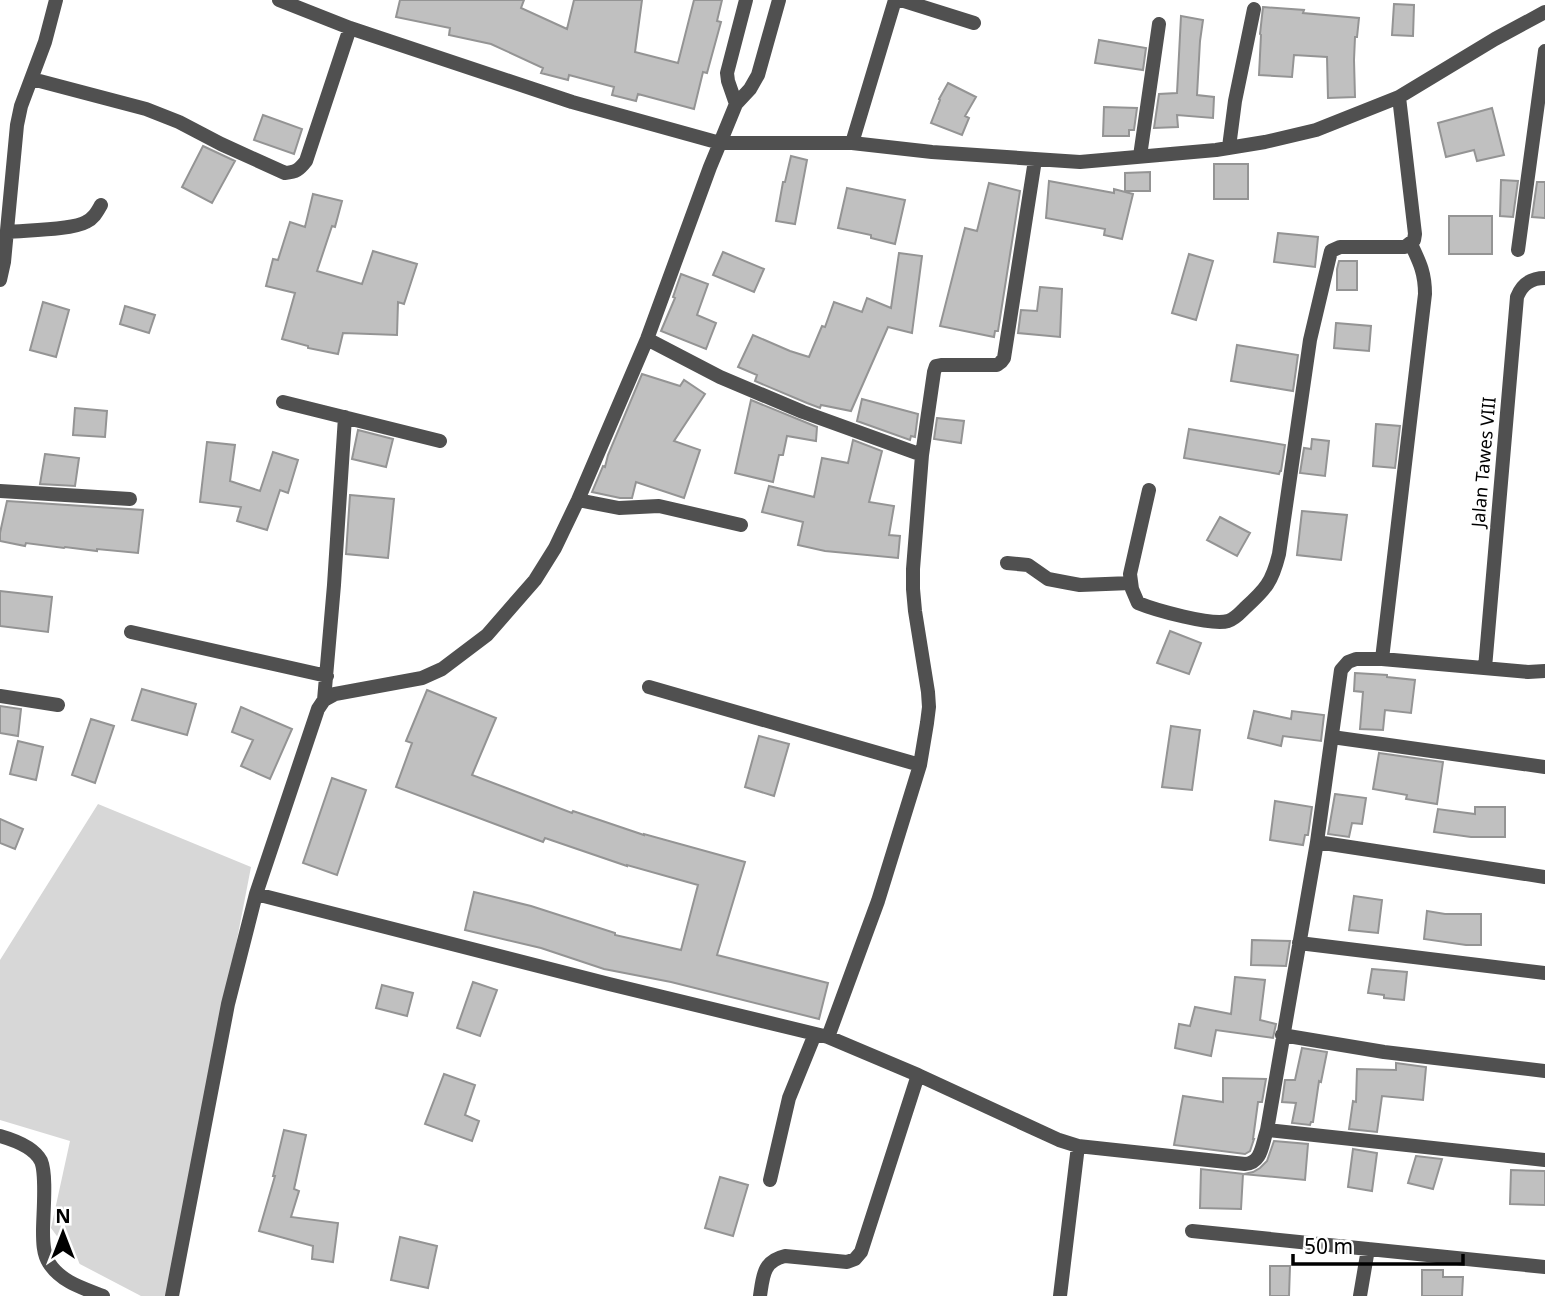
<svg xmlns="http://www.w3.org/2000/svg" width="1545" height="1296" viewBox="0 0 1545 1296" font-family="'Noto Sans',sans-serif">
  <rect width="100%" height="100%" fill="#fff"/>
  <path fill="#d7d7d7" d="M 98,804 L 251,867 L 168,1296 L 141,1296 L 76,1262 L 51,1228 L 70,1141 L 0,1120 L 0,960 Z"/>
  <path fill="#c0c0c0" stroke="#949494" stroke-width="2" d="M 400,0 L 524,0 L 521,8 L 567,29 L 574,0 L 642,0 L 635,52 L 678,63 L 694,0 L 722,0 L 717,21 L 721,22 L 707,73 L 703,72 L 694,109 L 638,94 L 636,101 L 612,95 L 614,87 L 569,75 L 568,80 L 541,73 L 543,68 L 491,44 L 449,35 L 450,28 L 396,17 Z
    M 1394,4 L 1414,5 L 1413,36 L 1392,35 Z
    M 1263,7 L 1304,10 L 1303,13 L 1359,18 L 1357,37 L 1355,37 L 1354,60 L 1355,97 L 1328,98 L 1327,57 L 1294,55 L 1292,77 L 1259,75 L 1261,35 L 1260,34 Z
    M 1181,16 L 1203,20 L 1200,41 L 1197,95 L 1214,97 L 1213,118 L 1177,115 L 1178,127 L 1154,128 L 1159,94 L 1177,93 Z
    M 1099,40 L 1146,48 L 1143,70 L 1095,63 Z
    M 948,83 L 976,97 L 965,116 L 969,118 L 962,135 L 931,123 L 940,100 L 939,99 Z
    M 1104,107 L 1137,108 L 1134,130 L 1129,130 L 1129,136 L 1103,136 Z
    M 1492,108 L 1504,155 L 1477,161 L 1474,150 L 1446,157 L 1438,123 Z
    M 263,115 L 302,129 L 294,154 L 254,140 Z
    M 203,146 L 235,161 L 212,203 L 182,187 Z
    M 791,156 L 807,160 L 795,224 L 776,221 L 783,182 L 785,182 Z
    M 1214,164 L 1248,164 L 1248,199 L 1214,199 Z
    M 1150,172 L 1150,191 L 1125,191 L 1125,173 Z
    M 1501,180 L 1518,181 L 1513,217 L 1500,216 Z
    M 1049,181 L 1114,193 L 1114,189 L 1133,194 L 1122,239 L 1104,235 L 1105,229 L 1046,218 Z
    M 1537,182 L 1545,182 L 1545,218 L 1532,217 Z
    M 989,183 L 1020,191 L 998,331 L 995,331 L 994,337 L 940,326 L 965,228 L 977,231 Z
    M 847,188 L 905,200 L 895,244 L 871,238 L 871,235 L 838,228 Z
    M 313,194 L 342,201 L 335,227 L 332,226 L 317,271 L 362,284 L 373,251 L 417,264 L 404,304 L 398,302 L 397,335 L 343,333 L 338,354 L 308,348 L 308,346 L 282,339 L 295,293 L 266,286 L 273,259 L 278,260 L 290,222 L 305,227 Z
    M 1449,216 L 1492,216 L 1492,254 L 1449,254 Z
    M 1278,233 L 1318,237 L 1315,267 L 1274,262 Z
    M 723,252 L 764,269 L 754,292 L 713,275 Z
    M 899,253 L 922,256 L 912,333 L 888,327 L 851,411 L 821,405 L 820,408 L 807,403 L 755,381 L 757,375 L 738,367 L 753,335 L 790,351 L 809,357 L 822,326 L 825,327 L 834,302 L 862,312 L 867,298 L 891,308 Z
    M 1189,254 L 1213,261 L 1196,320 L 1172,313 Z
    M 1339,261 L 1357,261 L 1357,290 L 1337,290 L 1337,269 Z
    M 681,274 L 708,284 L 697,315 L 716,323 L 706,349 L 661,331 L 675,298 L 673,297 Z
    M 1040,287 L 1062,289 L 1060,337 L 1018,333 L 1021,310 L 1037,311 Z
    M 43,302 L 69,310 L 56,357 L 30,350 Z
    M 125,306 L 155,315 L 149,333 L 120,324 Z
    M 1336,323 L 1371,326 L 1369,351 L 1334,348 Z
    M 1237,345 L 1298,355 L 1293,391 L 1231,381 Z
    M 642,374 L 680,386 L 684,380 L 705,394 L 674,441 L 700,450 L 684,498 L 636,482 L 632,498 L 620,498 L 592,492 L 603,466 L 605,467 L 608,455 Z
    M 862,399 L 918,414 L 915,437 L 911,436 L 910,440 L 857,421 Z
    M 751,400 L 817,427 L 816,441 L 787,436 L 783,455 L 779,455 L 773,482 L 735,473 Z
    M 75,408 L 107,411 L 105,437 L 73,435 Z
    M 937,418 L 964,421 L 961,443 L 934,439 Z
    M 1376,424 L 1400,426 L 1395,468 L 1373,466 Z
    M 1189,429 L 1285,445 L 1281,471 L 1280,471 L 1279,474 L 1184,458 Z
    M 358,430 L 393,439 L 386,467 L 352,459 Z
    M 1312,439 L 1329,441 L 1325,476 L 1300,473 L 1304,448 L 1311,449 Z
    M 853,440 L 882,451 L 869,502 L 894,506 L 889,535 L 900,536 L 898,558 L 825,551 L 798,545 L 803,522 L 762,512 L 769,486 L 814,497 L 822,458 L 848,463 Z
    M 207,442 L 235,445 L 230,481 L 260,491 L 273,452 L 298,460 L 288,493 L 280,490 L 267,530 L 237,521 L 241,507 L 200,502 Z
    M 45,454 L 79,458 L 75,486 L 40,484 Z
    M 350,495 L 394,499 L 388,558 L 346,554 Z
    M 7,501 L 143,510 L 138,553 L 97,549 L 97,551 L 65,547 L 64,548 L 26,543 L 25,546 L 0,541 L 0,533 Z
    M 1302,511 L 1347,515 L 1341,560 L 1297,555 Z
    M 1220,517 L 1250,533 L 1237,556 L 1207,540 Z
    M 0,591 L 52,597 L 48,632 L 0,626 Z
    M 1170,631 L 1201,643 L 1189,674 L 1157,663 Z
    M 1355,673 L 1387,675 L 1387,677 L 1415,680 L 1411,713 L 1385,710 L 1383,730 L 1360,729 L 1363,692 L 1354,691 Z
    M 142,689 L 196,704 L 187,735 L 132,720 Z
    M 427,690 L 496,718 L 472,775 L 572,813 L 573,811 L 644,835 L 644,834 L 745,862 L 717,955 L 828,983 L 819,1019 L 671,982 L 604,969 L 541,948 L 465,930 L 474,892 L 531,906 L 615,933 L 615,935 L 681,950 L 698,885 L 627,865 L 627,866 L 545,838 L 543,842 L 396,787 L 412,743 L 406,741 Z
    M 0,706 L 21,709 L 18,736 L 0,733 Z
    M 241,707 L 292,729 L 270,779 L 241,766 L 253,740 L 232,732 Z
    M 1254,711 L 1291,719 L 1292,711 L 1324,715 L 1321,741 L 1283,736 L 1281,746 L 1248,738 Z
    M 91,719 L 114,726 L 95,783 L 72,775 Z
    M 1171,726 L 1200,730 L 1192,790 L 1162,787 Z
    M 759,736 L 789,744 L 774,796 L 745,787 Z
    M 18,741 L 43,747 L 36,780 L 10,774 Z
    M 1379,753 L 1443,762 L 1437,804 L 1406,799 L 1407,795 L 1373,789 Z
    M 332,778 L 366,790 L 337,875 L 303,863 Z
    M 1335,794 L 1366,798 L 1362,824 L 1352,823 L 1349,837 L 1328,834 Z
    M 1275,801 L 1312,807 L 1308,835 L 1305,835 L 1303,845 L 1270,840 Z
    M 1475,807 L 1505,807 L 1505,837 L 1471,837 L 1434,832 L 1438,809 L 1475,814 Z
    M 0,819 L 23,829 L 15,849 L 0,843 Z
    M 1354,896 L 1382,900 L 1378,933 L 1349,930 Z
    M 1427,911 L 1445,914 L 1481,914 L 1481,945 L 1466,945 L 1424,939 Z
    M 1252,940 L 1290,941 L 1286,966 L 1251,965 Z
    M 1372,969 L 1407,972 L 1404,1000 L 1384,998 L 1384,995 L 1368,993 Z
    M 1235,977 L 1265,980 L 1260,1020 L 1276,1024 L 1273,1038 L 1216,1030 L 1211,1056 L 1175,1048 L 1179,1024 L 1190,1026 L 1195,1007 L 1231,1014 Z
    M 473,982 L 497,990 L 480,1036 L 457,1028 Z
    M 382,985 L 413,993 L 407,1016 L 376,1008 Z
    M 1302,1048 L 1327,1052 L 1321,1082 L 1319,1081 L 1313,1122 L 1311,1122 L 1310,1125 L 1292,1123 L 1296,1103 L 1282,1102 L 1285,1080 L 1295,1080 Z
    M 1396,1063 L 1426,1067 L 1423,1100 L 1382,1096 L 1377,1132 L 1349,1129 L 1353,1101 L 1356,1102 L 1357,1069 L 1396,1070 Z
    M 444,1074 L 475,1085 L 465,1115 L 479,1121 L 472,1141 L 425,1124 Z
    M 1223,1078 L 1266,1079 L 1262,1102 L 1258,1102 L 1253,1139 L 1254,1139 L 1250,1151 L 1245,1154 L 1174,1145 L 1183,1096 L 1223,1102 Z
    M 284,1130 L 306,1135 L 294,1189 L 299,1191 L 291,1217 L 338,1223 L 333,1262 L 312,1259 L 313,1246 L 259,1231 L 275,1176 L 273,1176 Z
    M 1274,1141 L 1308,1144 L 1305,1180 L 1243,1174 L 1241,1209 L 1200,1208 L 1201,1169 L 1244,1174 L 1253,1172 L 1260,1168 L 1267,1161 Z
    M 1353,1149 L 1377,1153 L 1372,1191 L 1348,1187 Z
    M 1416,1156 L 1442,1159 L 1433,1189 L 1408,1183 Z
    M 1511,1170 L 1545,1171 L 1545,1205 L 1510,1204 Z
    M 720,1177 L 748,1185 L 733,1236 L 705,1228 Z
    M 400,1237 L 437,1246 L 428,1288 L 391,1280 Z
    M 1270,1266 L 1290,1266 L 1289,1296 L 1270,1296 Z
    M 1422,1270 L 1443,1270 L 1443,1277 L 1463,1277 L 1462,1296 L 1422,1296 Z"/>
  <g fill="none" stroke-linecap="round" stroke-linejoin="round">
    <path stroke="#505050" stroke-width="14" d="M 279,0 L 350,28
      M 901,0 L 974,23
      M 32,79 L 146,109 L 179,122 L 221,144 L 285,173 C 296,172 299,170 306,161 L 350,28 L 572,102 L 720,143 L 736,104 L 750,89 L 758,75 L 779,0
      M 736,104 L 728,81 L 727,73 L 746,0
      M 852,143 L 895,0
      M 1229,147 L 1235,101 L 1254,9
      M 1140,156 L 1159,24
      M 7,232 C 26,230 72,230 86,222 C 94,218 97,212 101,205
      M 1518,250 L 1545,51
      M 0,280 L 4,262 L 17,125 L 21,106 L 45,42 L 56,0
      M 647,339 L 720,377 L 803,412 L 922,455
      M 283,402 L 440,441
      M 1149,490 L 1130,574 L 1132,589 L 1138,603 C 1155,610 1212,626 1228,621 C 1235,619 1240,613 1245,608 C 1266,589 1272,582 1279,554 L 1310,340 L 1331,251 L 1340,247 L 1405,247 L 1414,240 L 1415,234 L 1399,97
      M 0,491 L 130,499
      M 578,500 L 619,508 L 659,506 L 741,525
      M 1007,563 L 1028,565 L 1048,579 L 1069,583 L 1080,585 L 1131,583
      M 131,632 L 327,676
      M 1382,659 L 1425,294 C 1425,273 1420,263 1411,244
      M 1485,668 L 1517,297 C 1522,284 1531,278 1545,278
      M 649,687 L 920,765
      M 0,696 L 58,705
      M 324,700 L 334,585 L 345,417
      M 1332,737 L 1545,767
      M 1317,842 L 1545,877
      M 256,894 L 609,984 L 828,1037 L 918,1075 L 1059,1140 L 1078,1146 L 1245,1164 C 1262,1163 1262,1144 1267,1130 L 1317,842 L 1341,670 L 1348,662 L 1356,659 L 1382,659 L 1528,672 L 1545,671
      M 1299,943 L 1545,973
      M 1282,1035 L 1384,1052 L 1545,1071
      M 828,1037 L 878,901 L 920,765 L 927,723 L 929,707 L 928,692 L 915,611 L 913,589 L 913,569 L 922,455 L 934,372 L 936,366 L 941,365 L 997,365 L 1001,362 L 1004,358 L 1035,160
      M 1267,1130 L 1545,1160
      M 0,1136 C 14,1140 34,1147 41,1161 C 47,1175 43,1214 43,1231 C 43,1241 43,1254 49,1263 C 61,1282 83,1288 103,1296
      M 770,1180 L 789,1098 L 815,1034
      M 1192,1231 L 1545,1267
      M 172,1296 L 228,1004 L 256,894 L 318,709 L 324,700 L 335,694 L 422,678 L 442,669 L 487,635 L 535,580 L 555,548 L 578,500 L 647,339 L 710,167 L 720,143 L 852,143 L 932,152 L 1080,162 L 1216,150 L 1265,142 L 1316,130 L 1399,97 L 1495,39 L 1545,12
      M 760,1296 C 763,1276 763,1261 785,1256 L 847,1262 L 855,1259 L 861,1252 L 918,1075
      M 1060,1296 L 1078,1146
      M 1360,1296 L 1368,1249"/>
  </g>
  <g text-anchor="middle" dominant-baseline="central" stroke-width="5" stroke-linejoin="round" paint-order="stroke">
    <g font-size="18" fill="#000" stroke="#fff">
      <text transform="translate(1483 462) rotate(-85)">Jalan Tawes VIII</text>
    </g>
  </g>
  <g transform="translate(63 1233)" stroke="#ffffff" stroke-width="5" paint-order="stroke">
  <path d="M0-5L12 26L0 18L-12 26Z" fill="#000000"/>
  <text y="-10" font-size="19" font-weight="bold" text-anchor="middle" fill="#000000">N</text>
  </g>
  <path d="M1293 1254v10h170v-10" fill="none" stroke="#000000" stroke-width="3.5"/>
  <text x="1304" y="1254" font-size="21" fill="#000000" stroke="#ffffff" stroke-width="5" paint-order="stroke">50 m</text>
</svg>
